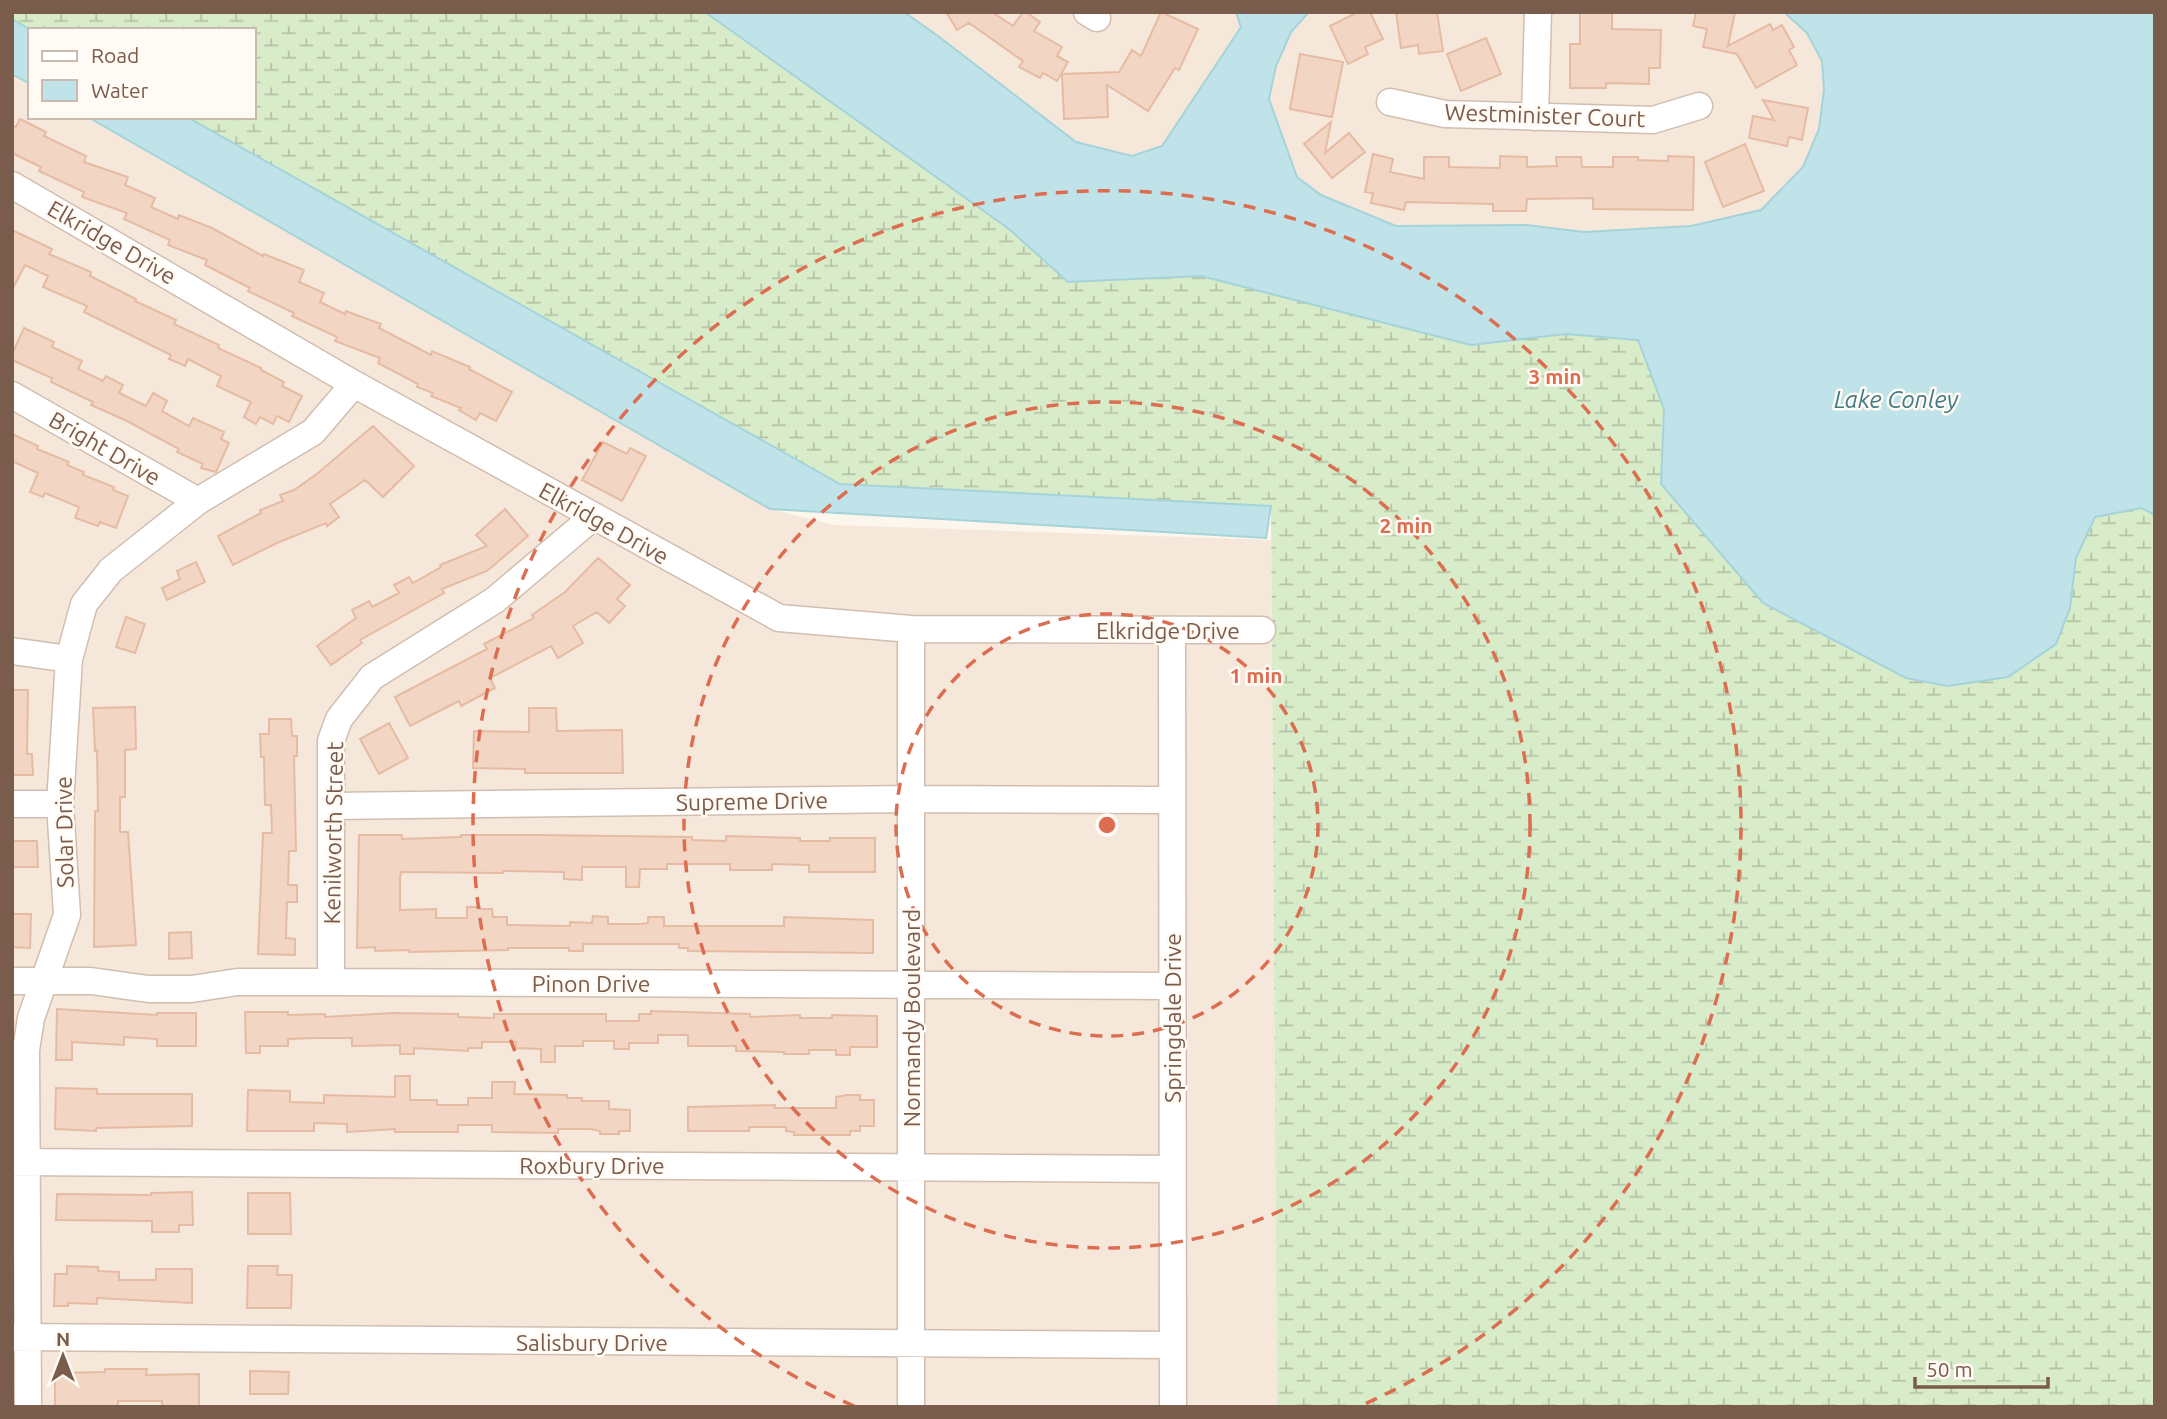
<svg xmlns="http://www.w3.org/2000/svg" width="2167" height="1419" viewBox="0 0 2167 1419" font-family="Ubuntu,sans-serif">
  <defs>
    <pattern id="wetland-marsh" width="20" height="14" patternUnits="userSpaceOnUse" patternTransform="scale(1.75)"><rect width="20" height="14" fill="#d8ecc9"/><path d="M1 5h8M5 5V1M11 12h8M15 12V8" fill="none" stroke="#b4c2a5"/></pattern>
  </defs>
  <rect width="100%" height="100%" fill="#fdf6ec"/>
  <path fill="#f5e8da" d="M 801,12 L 1914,12 L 1795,248 L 1106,219 Z
    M 12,74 L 30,84 L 30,117 L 88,117 L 770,509 L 834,525 L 1271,540 L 1277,1407 L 12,1407 Z"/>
  <path fill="url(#wetland-marsh)" d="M 12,12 L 705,12 L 1009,229 L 1068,282 L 1201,276 L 1471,345 L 1566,334 L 1639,340 L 1664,409 L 1661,484 L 1763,603 L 1906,678 L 1948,686 L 2009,677 L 2056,644 L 2070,608 L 2076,558 L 2095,517 L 2142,508 L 2155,515 L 2155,1407 L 1277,1407 L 1271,506 L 840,484 L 187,117 L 254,117 L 254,30 L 31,30 L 12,19 Z"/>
  <path fill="#bfe3e8" stroke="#a5d3da" stroke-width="2" d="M 705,12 L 904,12 L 938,36 L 1076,142 L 1132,156 L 1162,146 L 1241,27 L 1236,12 L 1309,12 L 1291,32 L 1276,66 L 1269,99 L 1297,177 L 1321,195 L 1396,226 L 1527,225 L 1584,232 L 1691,226 L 1761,210 L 1803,167 L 1819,129 L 1824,90 L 1822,61 L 1807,33 L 1784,12 L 2155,12 L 2155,515 L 2142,508 L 2095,517 L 2076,558 L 2070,608 L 2056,644 L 2008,677 L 1948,686 L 1906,678 L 1763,603 L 1661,484 L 1664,409 L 1638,340 L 1566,334 L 1471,345 L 1201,276 L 1068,282 L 1009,229 Z
    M 12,19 L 31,30 L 30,84 L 12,74 Z
    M 88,117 L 187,117 L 840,484 L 1271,506 L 1266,538 L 770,509 Z"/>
  <path fill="#f3d5c3" stroke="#e6bba3" stroke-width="2" d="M 946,12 L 992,12 L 1013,26 L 1023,12 L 1026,12 L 1040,22 L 1034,31 L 1062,47 L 1057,56 L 1068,62 L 1057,81 L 1043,73 L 1040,78 L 1019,67 L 1023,61 L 969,23 L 957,30 Z
    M 1161,12 L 1198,29 L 1179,70 L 1175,68 L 1148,111 L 1107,85 L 1108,117 L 1064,119 L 1062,74 L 1119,72 L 1132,50 L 1141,56 Z
    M 1358,12 L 1370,12 L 1383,39 L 1365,47 L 1368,54 L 1348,64 L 1330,26 Z
    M 1396,12 L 1437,12 L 1443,51 L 1419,54 L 1418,45 L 1401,48 Z
    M 1580,12 L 1612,12 L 1612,29 L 1661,30 L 1660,68 L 1649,68 L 1649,84 L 1606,83 L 1606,88 L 1570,88 L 1570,44 L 1580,44 Z
    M 1696,12 L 1735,12 L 1728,46 L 1770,24 L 1773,30 L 1782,25 L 1794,47 L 1789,50 L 1797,65 L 1756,88 L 1737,54 L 1703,47 L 1707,29 L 1693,26 Z
    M 1486,38 L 1501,74 L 1461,91 L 1447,54 Z
    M 1300,54 L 1343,62 L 1332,117 L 1290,109 Z
    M 1763,100 L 1808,108 L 1802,140 L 1789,137 L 1787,146 L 1749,138 L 1753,116 L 1774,120 Z
    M 20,119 L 46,132 L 44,136 L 86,156 L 84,162 L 128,177 L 125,185 L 155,198 L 151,207 L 178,219 L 179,215 L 212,228 L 263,256 L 264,254 L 304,270 L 299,282 L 324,293 L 320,302 L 345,314 L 346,311 L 381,324 L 379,328 L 431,355 L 432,351 L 470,367 L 469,369 L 512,392 L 496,421 L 480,413 L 476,420 L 459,410 L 461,408 L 431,396 L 433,393 L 417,387 L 418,384 L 378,363 L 380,358 L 335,341 L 337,337 L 292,316 L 294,313 L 248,291 L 250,288 L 205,265 L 207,260 L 168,245 L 170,240 L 124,219 L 127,213 L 82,197 L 84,192 L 39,171 L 41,167 L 12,153 L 12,125 L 16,127 Z
    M 1331,122 L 1325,153 L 1349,133 L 1365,152 L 1332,178 L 1304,144 Z
    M 1745,144 L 1764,191 L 1723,207 L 1705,162 Z
    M 1373,154 L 1393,159 L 1390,172 L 1424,179 L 1424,157 L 1449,157 L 1449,167 L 1500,168 L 1500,156 L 1527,157 L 1527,167 L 1557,166 L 1556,157 L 1581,157 L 1582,167 L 1613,167 L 1613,157 L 1638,157 L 1638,160 L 1668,161 L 1668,156 L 1694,157 L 1693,210 L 1593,209 L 1593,198 L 1527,199 L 1526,211 L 1493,211 L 1493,204 L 1406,202 L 1404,210 L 1371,203 L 1373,193 L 1365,192 Z
    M 12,230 L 52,249 L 49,254 L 91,272 L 90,276 L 136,299 L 135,301 L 176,320 L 174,324 L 219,345 L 218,348 L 261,368 L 261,370 L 284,382 L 282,386 L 302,396 L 289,422 L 277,416 L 273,424 L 260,417 L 256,424 L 244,417 L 251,402 L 217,386 L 221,376 L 188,359 L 185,366 L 169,359 L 171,355 L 84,312 L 87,306 L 43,287 L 48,276 L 25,265 L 12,290 Z
    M 24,328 L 54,342 L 52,347 L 82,361 L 78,369 L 103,381 L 106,376 L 123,385 L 119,393 L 146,406 L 153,393 L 167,401 L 162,411 L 189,426 L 193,418 L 224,432 L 221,439 L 229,443 L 216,472 L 201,468 L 203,464 L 177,452 L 179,449 L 127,421 L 91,405 L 93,402 L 51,382 L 52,378 L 12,360 L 12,354 Z
    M 373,426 L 414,466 L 383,497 L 365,480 L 330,504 L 339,517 L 327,526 L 326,523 L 277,543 L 233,565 L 218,536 L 261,513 L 260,510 L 283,501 L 280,495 L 294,490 L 318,473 Z
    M 12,434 L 38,446 L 37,449 L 69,462 L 67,465 L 84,472 L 83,475 L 114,487 L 113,490 L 128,496 L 116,528 L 100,522 L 98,526 L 75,518 L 79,507 L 45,493 L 43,497 L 30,492 L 38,473 L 12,461 Z
    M 603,442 L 627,454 L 630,448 L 646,456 L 622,501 L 582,480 Z
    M 505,509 L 528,536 L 487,571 L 442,589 L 444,593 L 360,640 L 362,643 L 331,665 L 317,646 L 356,618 L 352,610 L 369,601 L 372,607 L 399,593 L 394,585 L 409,577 L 413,583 L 441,567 L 440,565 L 487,546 L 476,535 Z
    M 598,558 L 630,585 L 617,599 L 625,606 L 609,623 L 597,612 L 573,626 L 583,643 L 558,658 L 551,646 L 490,678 L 495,688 L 461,706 L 459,701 L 410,726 L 395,697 L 487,649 L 484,644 L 534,618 L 532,615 L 565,592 Z
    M 196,562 L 205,582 L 167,600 L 162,588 L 180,579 L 177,571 Z
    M 126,617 L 145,624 L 135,653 L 116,647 Z
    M 12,690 L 28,690 L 27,754 L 32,754 L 33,775 L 12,775 Z
    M 135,707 L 136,749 L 125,750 L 125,797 L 120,797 L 120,832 L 128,832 L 136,945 L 94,947 L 95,811 L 98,811 L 97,750 L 95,751 L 93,708 Z
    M 529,708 L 556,708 L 557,731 L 622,730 L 623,773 L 525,773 L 525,769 L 473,768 L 474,731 L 529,732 Z
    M 269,719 L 291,719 L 292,736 L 297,736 L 297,756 L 294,756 L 296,851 L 289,851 L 288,885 L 297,885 L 297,902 L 287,902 L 286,938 L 295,939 L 295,955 L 258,954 L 263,833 L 272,833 L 271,805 L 265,805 L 264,757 L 261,757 L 260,734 L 269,734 Z
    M 389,723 L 408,758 L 379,774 L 360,739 Z
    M 359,835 L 402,835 L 402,839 L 461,837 L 461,835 L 537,835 L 692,837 L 692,840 L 726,841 L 726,836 L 800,838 L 800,841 L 830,841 L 830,838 L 875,838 L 875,872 L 809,872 L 809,865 L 772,864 L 772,870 L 730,870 L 730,864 L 667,864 L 667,869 L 640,869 L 639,887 L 626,887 L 626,867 L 582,867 L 582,880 L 564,879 L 564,872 L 503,871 L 503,873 L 401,872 L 400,879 L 400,910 L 436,909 L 436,918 L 467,918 L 467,907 L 480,907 L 480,909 L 492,909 L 493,917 L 507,917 L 507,925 L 570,926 L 570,922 L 592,923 L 593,916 L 608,917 L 608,924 L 641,924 L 648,923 L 648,917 L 664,917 L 664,926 L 784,926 L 784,917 L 873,920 L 873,953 L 688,951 L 688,948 L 679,948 L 679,944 L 583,944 L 583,951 L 569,951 L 569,948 L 508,948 L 508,950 L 409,952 L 409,950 L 375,951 L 375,947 L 357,948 Z
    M 12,841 L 37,841 L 38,867 L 12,867 Z
    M 12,914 L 31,914 L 30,948 L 12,947 Z
    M 191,932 L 192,958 L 169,959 L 169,933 Z
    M 57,1009 L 157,1015 L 157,1013 L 196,1013 L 196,1046 L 157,1046 L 157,1039 L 124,1037 L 124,1045 L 72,1042 L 72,1060 L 56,1060 Z
    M 651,1011 L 750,1014 L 750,1017 L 800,1015 L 800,1018 L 832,1018 L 832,1015 L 877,1016 L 877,1047 L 850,1047 L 850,1055 L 836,1055 L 836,1050 L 809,1050 L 809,1054 L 784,1054 L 784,1052 L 736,1051 L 736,1046 L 688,1046 L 688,1035 L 658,1035 L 658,1043 L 629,1043 L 629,1049 L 614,1049 L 614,1041 L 583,1041 L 583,1046 L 555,1046 L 555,1062 L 541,1062 L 541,1049 L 516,1048 L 516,1042 L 482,1042 L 482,1048 L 468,1048 L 468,1051 L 414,1048 L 414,1054 L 400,1054 L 400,1045 L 352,1046 L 352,1038 L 316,1038 L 288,1039 L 288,1046 L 260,1046 L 260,1053 L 246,1053 L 245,1012 L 288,1012 L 288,1015 L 325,1014 L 325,1017 L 393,1013 L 458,1014 L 458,1017 L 494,1018 L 494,1014 L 606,1014 L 606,1021 L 639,1021 L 639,1014 L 651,1014 Z
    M 395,1076 L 410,1076 L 410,1100 L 437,1100 L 437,1105 L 468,1105 L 468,1098 L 492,1098 L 492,1082 L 515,1082 L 514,1094 L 567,1095 L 567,1098 L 582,1098 L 582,1101 L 609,1101 L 609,1109 L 630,1110 L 630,1131 L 619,1131 L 619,1134 L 600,1134 L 600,1131 L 591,1129 L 558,1129 L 558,1133 L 492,1132 L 492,1125 L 458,1125 L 458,1132 L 395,1132 L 395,1129 L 347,1132 L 347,1124 L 314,1123 L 314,1131 L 247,1131 L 248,1090 L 290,1091 L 290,1102 L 324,1103 L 324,1095 L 395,1097 Z
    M 56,1088 L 97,1089 L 97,1094 L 192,1094 L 192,1126 L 96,1128 L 96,1131 L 55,1129 Z
    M 847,1095 L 860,1095 L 860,1100 L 874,1100 L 874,1126 L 860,1126 L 860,1131 L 850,1131 L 850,1135 L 794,1135 L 794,1132 L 786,1131 L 786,1127 L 749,1127 L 749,1131 L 688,1131 L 688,1107 L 775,1105 L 775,1108 L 836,1108 L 836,1097 Z
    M 192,1192 L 193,1225 L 179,1225 L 179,1232 L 152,1232 L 152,1221 L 56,1220 L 57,1194 L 151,1195 L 151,1193 Z
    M 248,1193 L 290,1193 L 291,1234 L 248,1234 Z
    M 67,1266 L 98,1267 L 98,1271 L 119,1272 L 119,1280 L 156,1280 L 156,1269 L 192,1269 L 192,1303 L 97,1298 L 97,1304 L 68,1303 L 68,1306 L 54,1306 L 55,1274 L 67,1274 Z
    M 248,1266 L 278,1266 L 277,1275 L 292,1275 L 291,1308 L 247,1308 Z
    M 105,1369 L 147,1369 L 146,1375 L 199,1374 L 199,1407 L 162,1407 L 162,1401 L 118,1401 L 118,1407 L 55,1406 L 55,1373 L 105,1372 Z
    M 250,1371 L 289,1372 L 288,1394 L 250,1394 Z"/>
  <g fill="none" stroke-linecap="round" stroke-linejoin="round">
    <g stroke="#d1beb0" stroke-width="29">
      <path id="minor" d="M 1087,12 L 1097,18
        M 1390,102 L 1445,114 L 1653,120 L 1699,106
        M 1535,117 L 1538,12
        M 12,185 L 354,384 L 779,618 L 911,629 L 1262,630
        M 12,395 L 198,501
        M 911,629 L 911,1407
        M 1172,630 L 1173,1407
        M 12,651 L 69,659
        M 12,804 L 60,804
        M 332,806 L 911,799 L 1172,800
        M 12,981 L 91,981 L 148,989 L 192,989 L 237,982 L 331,982 L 1171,986
        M 331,982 L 331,741 L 339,719 L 372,677 L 495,600 L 593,517
        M 12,1162 L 1172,1169
        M 12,1337 L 1173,1345
        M 28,1407 L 26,1050 L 31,1018 L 67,915 L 60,804 L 69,659 L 84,604 L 111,570 L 198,501 L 313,432 L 354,384"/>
    </g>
    <use href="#minor" stroke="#fff" stroke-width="26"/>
  </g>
  <g fill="none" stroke="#dc6d51" stroke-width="3.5" stroke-dasharray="12 9">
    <circle cx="1107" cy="825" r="211"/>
    <circle cx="1107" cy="825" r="423"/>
    <path d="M854 1406A634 634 0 1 1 1360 1406"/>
  </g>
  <g text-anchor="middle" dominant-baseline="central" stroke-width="5" stroke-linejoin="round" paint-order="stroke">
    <g font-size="23" fill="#7a5c4d" stroke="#fffaf3">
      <text transform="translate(1545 115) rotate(2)">Westminister Court</text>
      <text transform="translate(112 242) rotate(30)">Elkridge Drive</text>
      <text transform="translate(105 448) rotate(30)">Bright Drive</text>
      <text transform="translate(604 523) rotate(29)">Elkridge Drive</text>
      <text x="1168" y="630">Elkridge Drive</text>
      <text transform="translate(752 801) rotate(-1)">Supreme Drive</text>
      <text transform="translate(64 832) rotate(-91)">Solar Drive</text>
      <text transform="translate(333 833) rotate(-89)">Kenilworth Street</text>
      <text x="591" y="983">Pinon Drive</text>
      <text transform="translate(911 1018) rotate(-90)">Normandy Boulevard</text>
      <text transform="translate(1172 1018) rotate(-90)">Springdale Drive</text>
      <text x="592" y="1165">Roxbury Drive</text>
      <text x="592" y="1342">Salisbury Drive</text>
    </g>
    <g font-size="24" font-style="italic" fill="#437c86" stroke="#fffaf3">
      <text x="1896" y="399">Lake Conley</text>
    </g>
  </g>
  <circle cx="1107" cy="825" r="10" fill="#dc6d51" stroke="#fffaf3" stroke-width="3.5"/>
  <g font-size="21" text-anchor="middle" font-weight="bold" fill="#dc6d51" stroke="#fffaf3" stroke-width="5" stroke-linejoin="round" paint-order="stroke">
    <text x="1555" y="384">3 min</text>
    <text x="1406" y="533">2 min</text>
    <text x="1256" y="683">1 min</text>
  </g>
  <rect width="2167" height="1419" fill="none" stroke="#7a5c4d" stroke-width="28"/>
  <rect x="28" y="28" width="228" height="91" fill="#fffaf3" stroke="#cabbb1" stroke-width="2"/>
  <rect x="42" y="51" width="35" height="10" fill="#ffffff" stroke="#cabbb1" stroke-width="2"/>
  <text x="91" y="63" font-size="21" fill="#7a5c4d">Road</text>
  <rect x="42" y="80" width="35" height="21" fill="#bfe3e8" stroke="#cabbb1" stroke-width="2"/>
  <text x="91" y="98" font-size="21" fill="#7a5c4d">Water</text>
  <g transform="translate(63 1356)" stroke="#fffaf3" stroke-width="5" paint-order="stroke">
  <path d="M0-5L12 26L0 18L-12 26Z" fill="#7a5c4d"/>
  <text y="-10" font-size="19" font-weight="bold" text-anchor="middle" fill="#7a5c4d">N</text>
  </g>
  <path d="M1915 1377v10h133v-10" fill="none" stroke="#7a5c4d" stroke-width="3.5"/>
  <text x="1926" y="1377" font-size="21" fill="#7a5c4d" stroke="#fffaf3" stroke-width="5" paint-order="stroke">50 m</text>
</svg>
